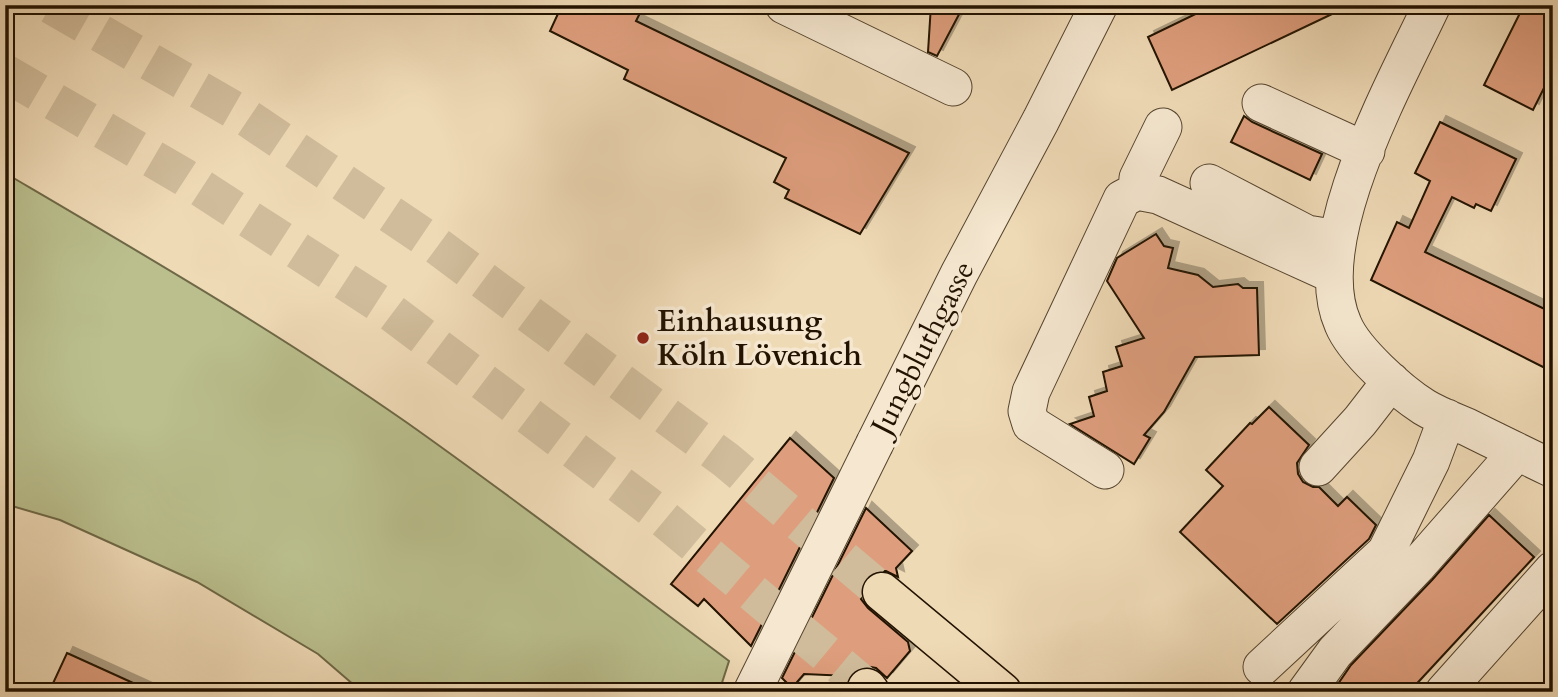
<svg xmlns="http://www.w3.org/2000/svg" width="1558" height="697" viewBox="0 0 1558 697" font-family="Cardo,serif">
  <defs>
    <filter id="shadow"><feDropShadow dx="6" dy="-6" stdDeviation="0" flood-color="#0004"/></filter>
  </defs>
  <rect width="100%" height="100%" fill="#efdab6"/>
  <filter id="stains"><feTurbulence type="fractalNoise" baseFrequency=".00286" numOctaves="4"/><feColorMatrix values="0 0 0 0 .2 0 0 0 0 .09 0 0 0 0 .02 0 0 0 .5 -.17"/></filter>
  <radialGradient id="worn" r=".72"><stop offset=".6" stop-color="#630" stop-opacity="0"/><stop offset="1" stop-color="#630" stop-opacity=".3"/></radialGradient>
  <path fill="#babf8d" stroke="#6e6846" stroke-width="2" d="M 5,173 C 141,253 277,332 406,422 C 515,499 622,581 729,661 L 719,692 L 362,692 L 318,654 L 197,582 L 60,520 L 5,504 Z"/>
  <path fill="#de9e7d" stroke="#221200" stroke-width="2" filter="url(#shadow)" d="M 562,5 L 644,5 L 636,21 L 909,153 L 860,234 L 785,198 L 789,190 L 774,182 L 786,158 L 624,79 L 628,70 L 550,31 Z
    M 931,5 L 964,5 L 937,56 L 928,52 Z
    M 1214,5 L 1351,5 L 1172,90 L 1148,37 Z
    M 1524,5 L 1553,5 L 1553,70 L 1533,110 L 1484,85 Z
    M 1244,116 L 1252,122 L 1322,154 L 1310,180 L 1231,142 Z
    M 1440,122 L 1516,159 L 1491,211 L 1476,204 L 1474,208 L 1452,197 L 1425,252 L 1553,313 L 1553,372 L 1371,280 L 1397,222 L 1409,228 L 1430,181 L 1415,173 Z
    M 1156,234 L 1164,246 L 1173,248 L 1168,268 L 1198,275 L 1213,287 L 1238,284 L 1243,288 L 1257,288 L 1259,355 L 1195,357 L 1164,412 L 1144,435 L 1150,438 L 1134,464 L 1070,424 L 1094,416 L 1089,397 L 1107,391 L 1103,372 L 1122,366 L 1116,347 L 1144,338 L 1107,281 L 1117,258 Z
    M 1269,407 L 1309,445 L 1297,463 L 1298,474 L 1303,482 L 1313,487 L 1319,487 L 1338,506 L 1347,497 L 1376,525 L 1369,539 L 1277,624 L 1180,532 L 1223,486 L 1206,470 L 1250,423 L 1252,424 Z
    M 790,438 L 834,478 L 751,646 L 704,599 L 698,606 L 671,584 Z
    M 866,508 L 912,551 L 896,568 L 898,577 L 886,571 L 875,571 L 865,579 L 860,589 L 861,599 L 868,608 L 908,642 L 910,651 L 887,678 L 876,668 L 865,666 L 854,670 L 849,676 L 804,674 L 792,688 L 782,678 Z
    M 1489,515 L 1534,557 L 1409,692 L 1346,692 L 1338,684 L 1351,665 L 1432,580 Z
    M 67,653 L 153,692 L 49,692 Z"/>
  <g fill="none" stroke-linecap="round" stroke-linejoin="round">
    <path stroke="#d0bc9b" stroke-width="38" stroke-dasharray="38 19" stroke-linecap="butt" d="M 51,5 L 243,115 L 433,243 L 726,460 L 882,592
      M 5,73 L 184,177 L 380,304 L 651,508 L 867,688"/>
    <g stroke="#55442e" stroke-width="39">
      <path id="minor" d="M 784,5 L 953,87
        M 1432,5 C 1396,82 1306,241 1343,324 C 1354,351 1399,391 1424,407 C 1437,415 1453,421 1467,427 C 1495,441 1524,455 1553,469
        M 1261,103 L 1366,151
        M 1209,183 L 1307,234 L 1338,239
        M 1137,191 L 1138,178 L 1163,127
        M 875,443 L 959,274 L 1041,120 L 1099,5
        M 1318,467 L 1360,421 L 1391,381
        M 1105,470 L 1031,424 L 1027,411 L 1031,392 L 1122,199 L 1137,191 L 1158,195 L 1334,275
        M 1262,667 L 1386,552 L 1431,461 L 1447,418
        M 1306,692 L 1335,652 L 1417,566 L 1517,452
        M 1444,692 L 1553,570"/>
    </g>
    <g stroke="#221200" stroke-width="41">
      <path id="highway" d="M 882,592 L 1002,692
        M 867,688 L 870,692"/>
    </g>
    <use href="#minor" stroke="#f5e7d0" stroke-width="37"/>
    <use href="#highway" stroke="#efdab6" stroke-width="38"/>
    <g stroke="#55442e" stroke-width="39" stroke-linecap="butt">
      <path id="minor-bridge" d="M 752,692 L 875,443"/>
    </g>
    <use href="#minor-bridge" stroke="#f5e7d0" stroke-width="37"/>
  </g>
  <circle fill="#8f2418" stroke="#f5e7d0" stroke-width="2.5" cx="643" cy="338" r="7"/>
  <g text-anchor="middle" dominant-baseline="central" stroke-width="7" stroke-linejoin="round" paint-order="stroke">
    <g font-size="30" font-weight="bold" fill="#221200" stroke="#f5e7d0" text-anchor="start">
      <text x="657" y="321">Einhausung<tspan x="657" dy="34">Köln Lövenich</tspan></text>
    </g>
    <g font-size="30" fill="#221200" stroke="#f5e7d0">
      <text transform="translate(923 348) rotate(-63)">Jungbluthgasse</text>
    </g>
  </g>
  <rect width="1558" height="697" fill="none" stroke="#efdab6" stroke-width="28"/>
  <rect x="7" y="7" width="1544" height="683" fill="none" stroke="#221200" stroke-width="3.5"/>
  <rect x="14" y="14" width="1530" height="669" fill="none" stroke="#221200" stroke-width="2"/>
  <rect width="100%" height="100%" filter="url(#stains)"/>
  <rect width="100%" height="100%" fill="url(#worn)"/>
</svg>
